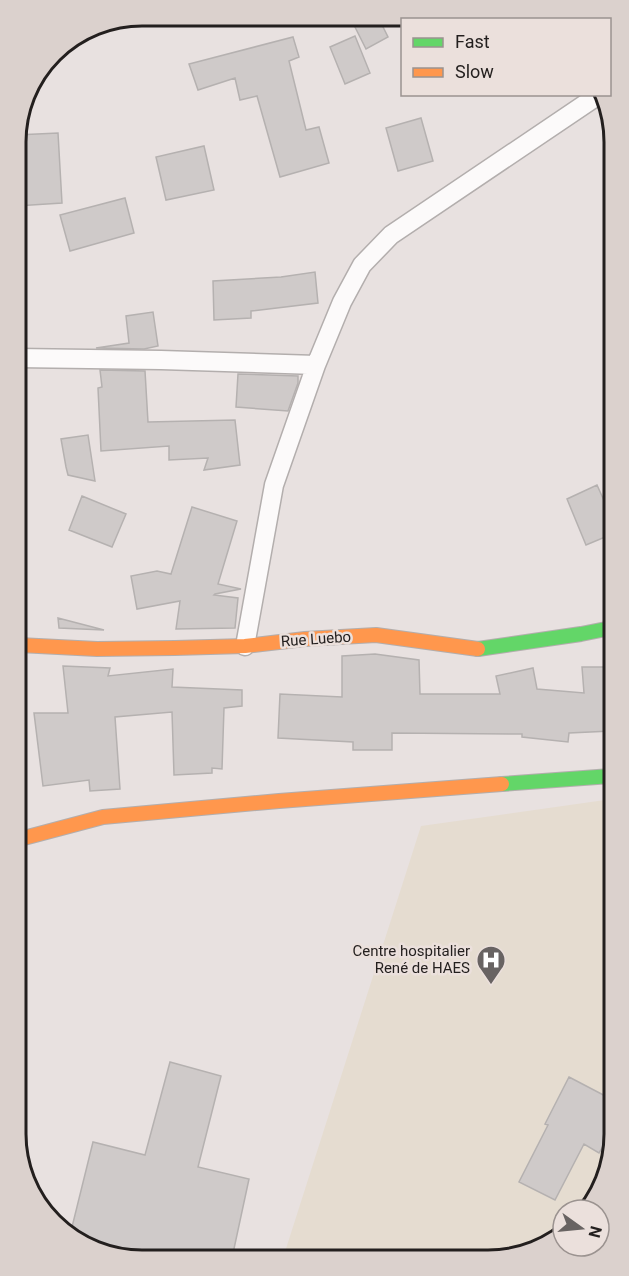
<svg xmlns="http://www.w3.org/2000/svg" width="629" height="1276" viewBox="0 0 629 1276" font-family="Roboto,sans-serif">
  <rect width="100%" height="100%" fill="#e8e1e0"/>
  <path fill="#e5dcd0" d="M 612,799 L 614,1143 L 588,1210 L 563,1210 L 563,1230 L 528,1254 L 283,1258 L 421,826 Z"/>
  <path fill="#cfcac9" stroke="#b5b1b0" stroke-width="1.5" d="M 370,16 L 378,17 L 388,37 L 366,49 L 354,25 Z
    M 355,36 L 370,73 L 345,84 L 330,47 Z
    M 293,37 L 299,57 L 289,61 L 306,130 L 319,127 L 329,163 L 280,177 L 257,96 L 240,100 L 235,78 L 198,90 L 189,64 Z
    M 421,118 L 433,161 L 398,171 L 386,128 Z
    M 58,133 L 62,203 L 16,206 L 16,135 Z
    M 204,146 L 214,190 L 166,200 L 156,157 Z
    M 125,198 L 134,233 L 70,251 L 60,215 Z
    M 315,272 L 318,303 L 251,311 L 251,318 L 214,320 L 213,281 L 281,277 Z
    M 153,312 L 158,346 L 144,349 L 96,348 L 129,343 L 126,316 Z
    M 100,370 L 145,371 L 148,422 L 235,420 L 240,465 L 204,470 L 208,458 L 169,460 L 169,446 L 101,451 L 98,388 L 102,387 Z
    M 238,374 L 298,376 L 298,383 L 288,411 L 236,407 Z
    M 88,435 L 95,481 L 68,475 L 66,467 L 61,439 Z
    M 597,485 L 610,514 L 610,535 L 586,545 L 567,499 Z
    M 82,496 L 126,514 L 112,547 L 69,530 Z
    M 192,507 L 237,521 L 218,584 L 241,589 L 215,594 L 214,595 L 238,598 L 235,628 L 176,629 L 180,601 L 137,609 L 131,576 L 157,571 L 171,574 Z
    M 58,618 L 104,630 L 59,628 Z
    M 375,654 L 419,660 L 420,694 L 500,694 L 496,676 L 533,668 L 537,689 L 584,693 L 582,667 L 611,667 L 611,731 L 569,733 L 568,742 L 522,737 L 522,734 L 392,733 L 392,750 L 353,750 L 353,742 L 278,738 L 280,694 L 342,697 L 342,656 Z
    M 63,666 L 110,668 L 108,676 L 173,669 L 172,687 L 242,690 L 242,706 L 224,708 L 222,769 L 212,768 L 212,773 L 174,775 L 172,712 L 115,717 L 120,789 L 90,791 L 89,780 L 43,786 L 34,713 L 68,713 Z
    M 170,1062 L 221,1076 L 198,1167 L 249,1179 L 232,1258 L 124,1260 L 70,1235 L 93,1142 L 145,1155 Z
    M 569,1077 L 613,1100 L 614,1129 L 599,1153 L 584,1144 L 555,1200 L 519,1182 L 548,1125 L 545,1124 Z"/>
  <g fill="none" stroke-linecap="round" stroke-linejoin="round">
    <g stroke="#b3aead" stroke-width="21">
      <path id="lane" d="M 17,358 L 161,360 L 316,365
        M 245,646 L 274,485 L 316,365 L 342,302 L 362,265 L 391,235 L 600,94"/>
    </g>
    <g stroke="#b3aead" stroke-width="16">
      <path id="fast" d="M 478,649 L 581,634 L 611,628
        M 502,784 L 611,776"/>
    </g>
    <g stroke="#b3aead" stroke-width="16">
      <path id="slow" d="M 19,645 L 97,649 L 175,648 L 245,646 L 305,639 L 376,635 L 478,649
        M 20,839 L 103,817 L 279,801 L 502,784"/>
    </g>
    <use href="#lane" stroke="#fcfafa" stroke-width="18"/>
    <use href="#fast" stroke="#63d668" stroke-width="14"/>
    <use href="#slow" stroke="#ff974d" stroke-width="14"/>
  </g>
  <defs>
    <g id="hospital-pin" transform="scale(1.5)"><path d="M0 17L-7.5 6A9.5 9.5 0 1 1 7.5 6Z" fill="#686362" stroke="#ebe0dc"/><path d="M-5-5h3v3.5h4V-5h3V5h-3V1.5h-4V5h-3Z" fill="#fff"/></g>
  </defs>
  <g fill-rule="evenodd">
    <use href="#hospital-pin" x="491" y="960"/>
  </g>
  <g text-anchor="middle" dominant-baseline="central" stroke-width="5" stroke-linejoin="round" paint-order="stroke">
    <g font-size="15" fill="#231f1e" stroke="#ebe0dc">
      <text transform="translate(316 639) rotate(-4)">Rue Luebo</text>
    </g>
    <g font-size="15" fill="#231f1e" stroke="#ebe0dc" text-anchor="end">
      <text x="470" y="951">Centre hospitalier<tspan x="470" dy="17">René de HAES</tspan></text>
    </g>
  </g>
  <path d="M0 0H629V1276H0ZM142 26H488A116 116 0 0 1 604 142V1134A116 116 0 0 1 488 1250H142A116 116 0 0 1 26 1134V142A116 116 0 0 1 142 26Z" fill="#dbd1cd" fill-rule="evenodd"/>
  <path fill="none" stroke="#231f1e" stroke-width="3" d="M142 26H488A116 116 0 0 1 604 142V1134A116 116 0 0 1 488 1250H142A116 116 0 0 1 26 1134V142A116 116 0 0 1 142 26Z"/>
  <rect x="401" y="18" width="210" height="78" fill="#ebe0dc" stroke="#9b9390" stroke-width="1.5"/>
  <rect x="413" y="38" width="30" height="9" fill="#63d668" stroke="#9b9390" stroke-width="1.5"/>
  <text x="455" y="48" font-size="18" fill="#231f1e">Fast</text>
  <rect x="413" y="68" width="30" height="9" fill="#ff974d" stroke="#9b9390" stroke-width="1.5"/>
  <text x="455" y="78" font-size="18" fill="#231f1e">Slow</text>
  <g transform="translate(581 1228) rotate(105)"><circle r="28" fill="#ebe0dc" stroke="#9b9390" stroke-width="1.5"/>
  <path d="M0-4.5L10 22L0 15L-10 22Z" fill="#686362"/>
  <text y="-9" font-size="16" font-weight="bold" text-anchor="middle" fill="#231f1e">N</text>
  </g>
</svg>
